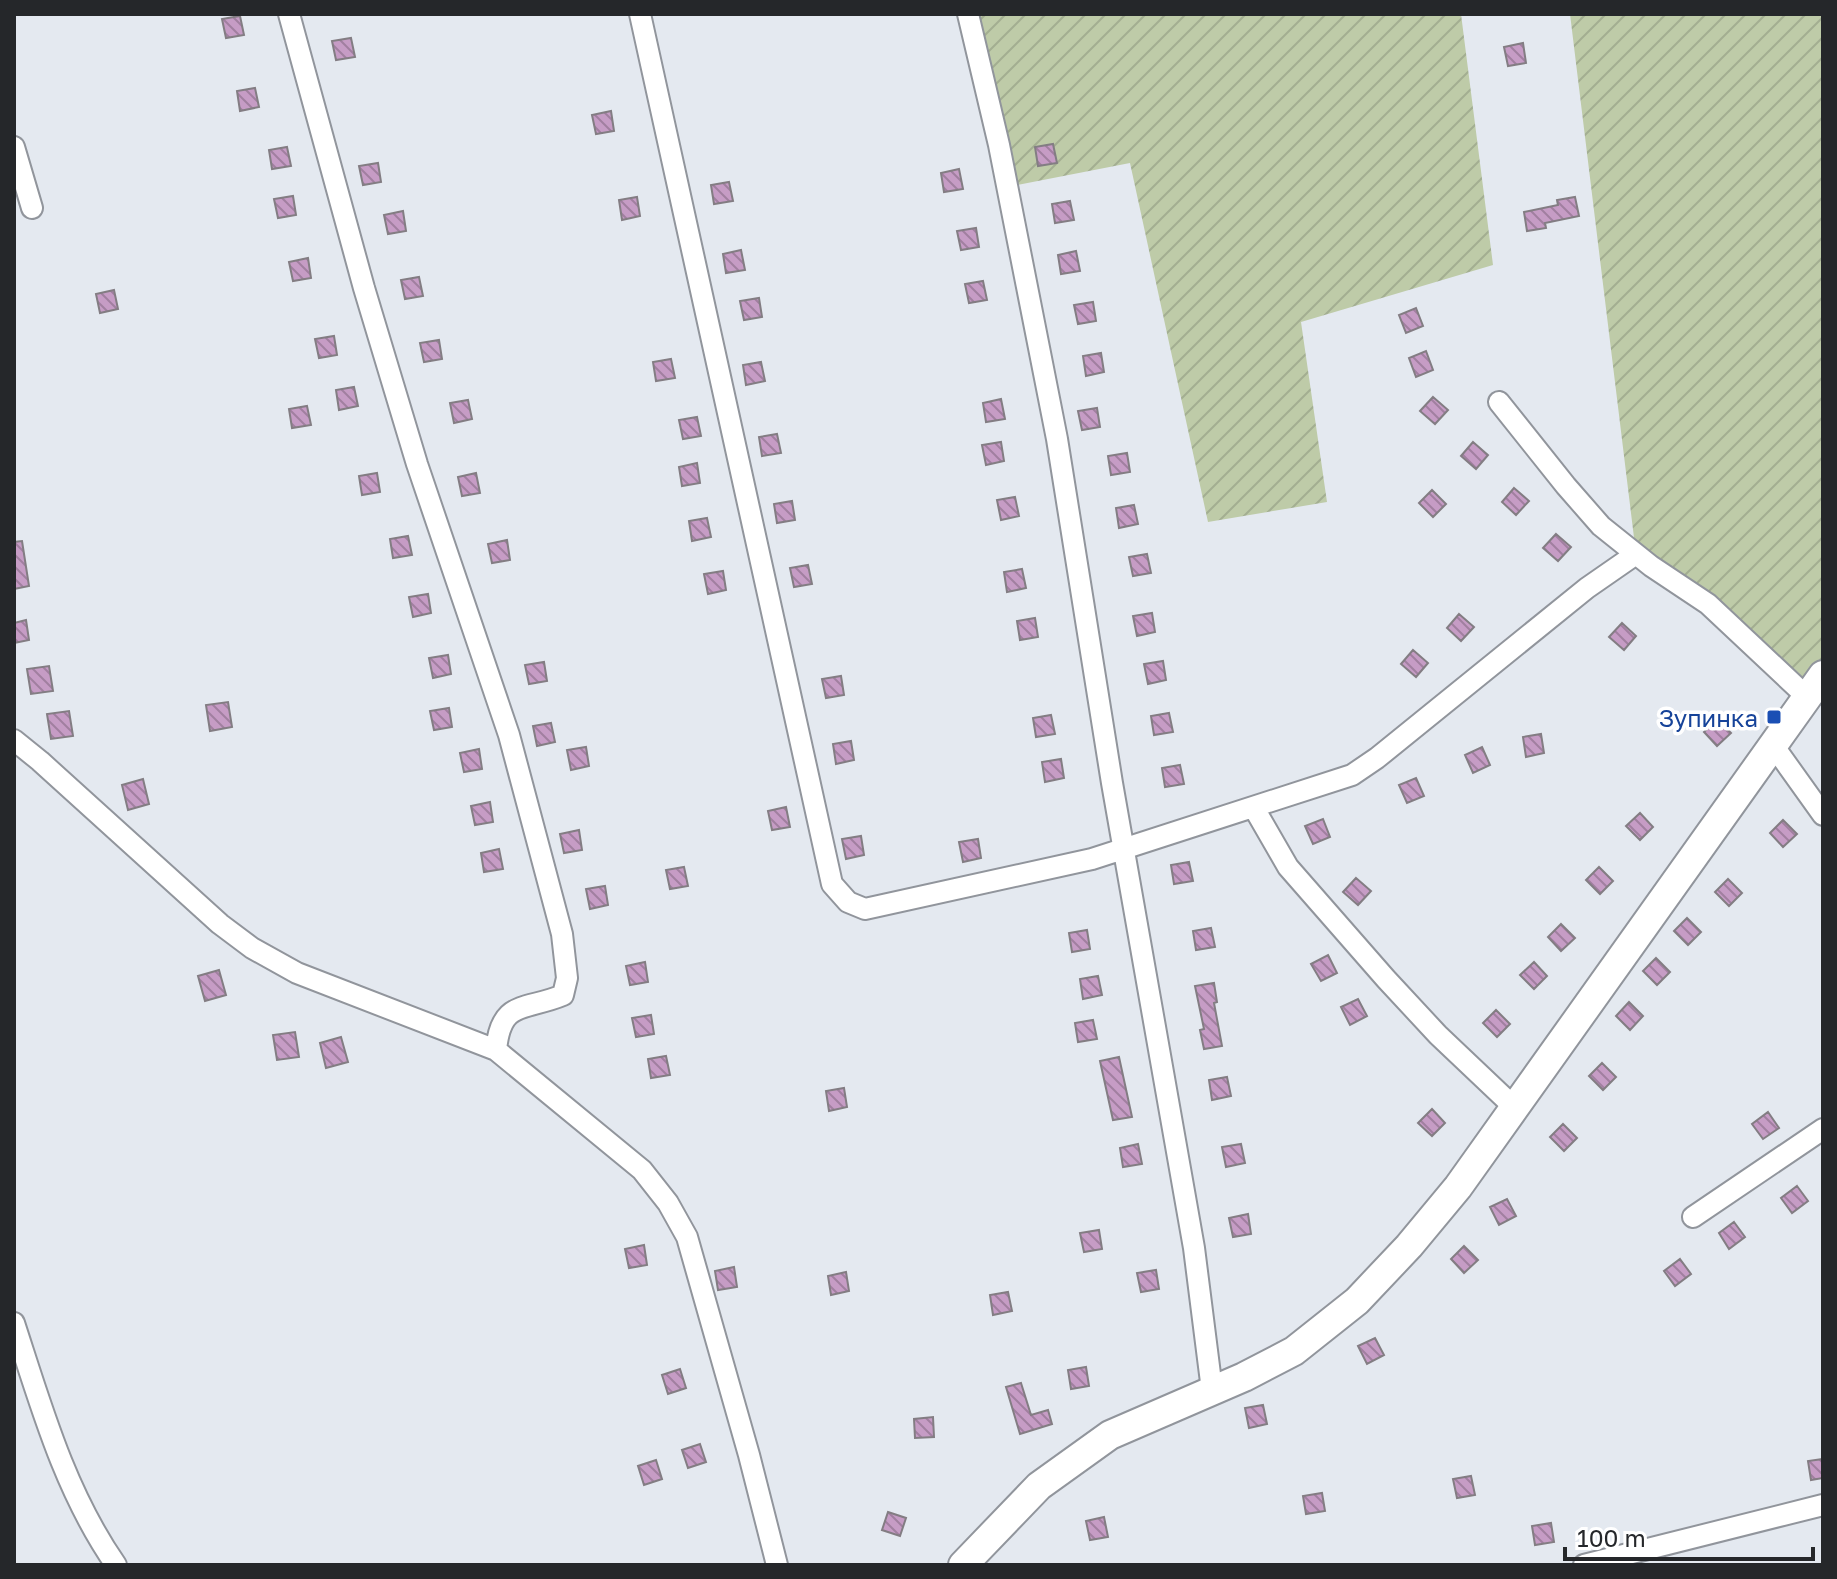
<svg xmlns="http://www.w3.org/2000/svg" width="1837" height="1579" viewBox="0 0 1837 1579" font-family="'Golos Text',sans-serif">
  <defs>
    <pattern id="garden-furrows" width="10" height="10" patternUnits="userSpaceOnUse" patternTransform="scale(2)"><rect width="10" height="10" fill="#becba8"/><path d="M-1 1l2-2M0 10L10 0M9 11l2-2" fill="none" stroke="#a3ae91"/></pattern>
    <pattern id="building-back-hatch" width="6" height="6" patternUnits="userSpaceOnUse" patternTransform="scale(2)"><rect width="6" height="6" fill="#c69cc5"/><path d="M-1 5l2 2M0 0l6 6M5-1l2 2" fill="none" stroke="#a17fa0"/></pattern>
  </defs>
  <rect width="100%" height="100%" fill="#e4e9f0"/>
  <path fill="url(#garden-furrows)" d="M 968,14 L 1461,14 L 1493,265 L 1301,322 L 1327,502 L 1208,522 L 1130,163 L 1007,187 Z
    M 1570,14 L 1823,14 L 1823,675 L 1807,697 L 1636,554 Z"/>
  <path fill="url(#building-back-hatch)" stroke="#837d83" stroke-width="2" d="M 240,16 L 244,35 L 226,38 L 222,19 Z
    M 351,38 L 355,57 L 336,60 L 332,41 Z
    M 1523,43 L 1526,63 L 1508,66 L 1504,47 Z
    M 255,88 L 259,107 L 240,111 L 237,91 Z
    M 611,111 L 614,131 L 596,134 L 592,115 Z
    M 1053,144 L 1057,163 L 1038,166 L 1035,147 Z
    M 287,147 L 291,166 L 272,169 L 269,150 Z
    M 378,163 L 381,182 L 363,185 L 359,166 Z
    M 959,169 L 963,189 L 944,192 L 941,173 Z
    M 729,182 L 733,201 L 714,204 L 711,185 Z
    M 293,196 L 296,215 L 278,218 L 274,199 Z
    M 637,197 L 640,216 L 622,220 L 619,200 Z
    M 1575,197 L 1579,216 L 1545,223 L 1546,228 L 1527,231 L 1524,212 L 1558,205 L 1557,200 Z
    M 1070,201 L 1074,220 L 1055,223 L 1052,204 Z
    M 403,211 L 406,231 L 388,234 L 384,215 Z
    M 976,228 L 979,247 L 961,250 L 957,231 Z
    M 741,250 L 745,270 L 726,273 L 723,254 Z
    M 1076,251 L 1080,271 L 1061,274 L 1058,255 Z
    M 308,258 L 311,278 L 293,281 L 289,262 Z
    M 419,277 L 423,296 L 405,299 L 401,280 Z
    M 983,281 L 987,300 L 969,303 L 965,284 Z
    M 114,290 L 118,309 L 100,313 L 96,294 Z
    M 759,298 L 762,317 L 744,320 L 740,301 Z
    M 1093,302 L 1096,321 L 1078,324 L 1074,305 Z
    M 1416,308 L 1423,326 L 1406,333 L 1399,315 Z
    M 334,336 L 337,355 L 319,358 L 315,339 Z
    M 439,340 L 442,359 L 424,362 L 420,343 Z
    M 1426,351 L 1433,370 L 1416,377 L 1409,358 Z
    M 1101,353 L 1104,372 L 1086,376 L 1083,356 Z
    M 671,359 L 675,378 L 656,381 L 653,362 Z
    M 761,362 L 765,381 L 746,385 L 743,365 Z
    M 354,387 L 358,406 L 339,410 L 336,390 Z
    M 1433,397 L 1448,410 L 1435,424 L 1420,411 Z
    M 1001,399 L 1005,419 L 986,422 L 983,403 Z
    M 468,400 L 472,419 L 454,423 L 450,403 Z
    M 307,406 L 311,425 L 292,428 L 289,409 Z
    M 1097,408 L 1100,427 L 1082,430 L 1078,411 Z
    M 697,417 L 701,436 L 683,439 L 679,420 Z
    M 777,434 L 781,453 L 762,456 L 759,437 Z
    M 1001,442 L 1004,461 L 986,465 L 982,445 Z
    M 1473,442 L 1488,455 L 1476,469 L 1461,456 Z
    M 1127,453 L 1130,472 L 1111,475 L 1108,456 Z
    M 697,463 L 700,483 L 682,486 L 679,467 Z
    M 377,473 L 380,492 L 362,495 L 359,476 Z
    M 476,473 L 480,493 L 462,496 L 458,477 Z
    M 1514,488 L 1529,501 L 1516,515 L 1502,502 Z
    M 1432,490 L 1446,504 L 1433,517 L 1419,503 Z
    M 1015,497 L 1019,516 L 1001,520 L 997,500 Z
    M 792,501 L 795,520 L 777,523 L 774,504 Z
    M 1134,505 L 1138,524 L 1119,528 L 1116,508 Z
    M 707,518 L 711,537 L 692,541 L 689,521 Z
    M 1556,534 L 1571,547 L 1558,561 L 1543,548 Z
    M 408,536 L 412,555 L 393,558 L 390,539 Z
    M 507,540 L 510,560 L 492,563 L 488,544 Z
    M 22,541 L 29,586 L 14,589 L 14,542 Z
    M 1147,554 L 1151,573 L 1133,576 L 1129,557 Z
    M 808,565 L 812,584 L 794,587 L 790,568 Z
    M 1022,569 L 1026,588 L 1007,592 L 1004,572 Z
    M 723,571 L 726,590 L 708,594 L 704,574 Z
    M 428,594 L 431,613 L 413,617 L 409,597 Z
    M 1152,613 L 1155,632 L 1137,636 L 1133,616 Z
    M 1459,614 L 1474,627 L 1461,641 L 1447,628 Z
    M 1035,618 L 1038,637 L 1020,640 L 1017,621 Z
    M 26,620 L 29,640 L 14,643 L 14,623 Z
    M 1622,623 L 1636,636 L 1624,650 L 1609,637 Z
    M 1413,650 L 1428,663 L 1416,677 L 1401,664 Z
    M 448,655 L 451,674 L 433,678 L 429,658 Z
    M 1163,661 L 1166,680 L 1148,684 L 1144,664 Z
    M 544,662 L 547,681 L 529,684 L 525,665 Z
    M 49,666 L 53,691 L 31,694 L 27,669 Z
    M 841,676 L 844,695 L 826,698 L 822,679 Z
    M 228,702 L 232,727 L 210,731 L 206,705 Z
    M 449,708 L 452,727 L 434,730 L 430,711 Z
    M 69,711 L 73,736 L 51,739 L 47,714 Z
    M 1169,713 L 1173,732 L 1154,735 L 1151,716 Z
    M 1051,715 L 1055,734 L 1036,737 L 1033,718 Z
    M 1717,719 L 1731,733 L 1717,746 L 1704,732 Z
    M 551,723 L 555,742 L 537,746 L 533,726 Z
    M 1541,734 L 1544,753 L 1526,757 L 1523,737 Z
    M 851,741 L 854,760 L 836,764 L 833,744 Z
    M 586,747 L 589,766 L 571,770 L 567,750 Z
    M 1482,747 L 1490,765 L 1473,773 L 1465,755 Z
    M 479,749 L 482,769 L 464,772 L 460,753 Z
    M 1061,759 L 1064,778 L 1045,782 L 1042,762 Z
    M 1180,765 L 1184,784 L 1165,787 L 1162,768 Z
    M 1416,778 L 1424,796 L 1407,803 L 1399,785 Z
    M 143,779 L 149,804 L 128,810 L 122,785 Z
    M 490,802 L 493,822 L 475,825 L 471,806 Z
    M 786,807 L 790,827 L 772,830 L 768,811 Z
    M 1640,813 L 1653,827 L 1640,840 L 1626,826 Z
    M 1323,819 L 1330,837 L 1313,844 L 1305,826 Z
    M 1783,820 L 1797,834 L 1783,847 L 1770,833 Z
    M 579,830 L 582,850 L 564,853 L 560,834 Z
    M 861,836 L 864,855 L 846,859 L 842,839 Z
    M 978,839 L 981,858 L 963,862 L 959,842 Z
    M 499,849 L 503,869 L 484,872 L 481,853 Z
    M 1189,862 L 1193,881 L 1174,884 L 1171,865 Z
    M 684,867 L 688,886 L 670,889 L 666,870 Z
    M 1599,867 L 1613,881 L 1600,894 L 1586,880 Z
    M 1356,878 L 1371,891 L 1358,905 L 1343,892 Z
    M 1728,879 L 1742,893 L 1729,906 L 1715,892 Z
    M 605,886 L 608,905 L 590,909 L 586,889 Z
    M 1687,918 L 1701,932 L 1688,945 L 1674,931 Z
    M 1561,924 L 1575,938 L 1561,951 L 1548,937 Z
    M 1211,928 L 1215,947 L 1196,950 L 1193,931 Z
    M 1087,930 L 1090,949 L 1072,952 L 1069,933 Z
    M 1328,955 L 1337,973 L 1321,981 L 1311,964 Z
    M 1656,958 L 1670,972 L 1657,985 L 1643,971 Z
    M 645,962 L 648,982 L 630,985 L 626,966 Z
    M 1534,962 L 1547,976 L 1534,989 L 1520,975 Z
    M 219,970 L 226,995 L 205,1001 L 198,976 Z
    M 1098,976 L 1102,995 L 1083,999 L 1080,979 Z
    M 1214,983 L 1217,1002 L 1214,1003 L 1222,1046 L 1204,1049 L 1200,1030 L 1204,1029 L 1195,986 Z
    M 1358,999 L 1367,1016 L 1350,1025 L 1341,1007 Z
    M 1629,1002 L 1643,1016 L 1630,1030 L 1616,1016 Z
    M 1496,1010 L 1510,1024 L 1497,1037 L 1483,1023 Z
    M 651,1015 L 654,1034 L 636,1037 L 632,1018 Z
    M 1093,1020 L 1097,1039 L 1078,1042 L 1075,1023 Z
    M 295,1032 L 299,1057 L 277,1060 L 273,1035 Z
    M 341,1037 L 348,1062 L 326,1068 L 320,1043 Z
    M 666,1056 L 670,1075 L 651,1078 L 648,1059 Z
    M 1119,1057 L 1132,1117 L 1113,1120 L 1100,1061 Z
    M 1602,1063 L 1616,1077 L 1603,1090 L 1589,1076 Z
    M 1227,1077 L 1231,1096 L 1212,1100 L 1209,1080 Z
    M 844,1088 L 847,1107 L 829,1111 L 826,1091 Z
    M 1432,1109 L 1445,1123 L 1432,1136 L 1418,1123 Z
    M 1768,1112 L 1779,1128 L 1763,1139 L 1752,1124 Z
    M 1563,1124 L 1577,1138 L 1564,1151 L 1550,1137 Z
    M 1138,1144 L 1142,1164 L 1123,1167 L 1120,1148 Z
    M 1241,1144 L 1245,1163 L 1226,1167 L 1222,1147 Z
    M 1797,1186 L 1808,1201 L 1792,1213 L 1781,1198 Z
    M 1507,1199 L 1516,1216 L 1499,1225 L 1490,1207 Z
    M 1248,1214 L 1251,1234 L 1233,1237 L 1229,1218 Z
    M 1734,1222 L 1745,1237 L 1729,1249 L 1719,1233 Z
    M 1099,1230 L 1102,1249 L 1084,1252 L 1080,1233 Z
    M 644,1245 L 647,1265 L 629,1268 L 625,1249 Z
    M 1464,1246 L 1478,1260 L 1464,1273 L 1451,1259 Z
    M 1680,1259 L 1691,1274 L 1675,1286 L 1664,1271 Z
    M 734,1267 L 737,1287 L 718,1290 L 715,1271 Z
    M 1156,1270 L 1159,1289 L 1141,1292 L 1137,1273 Z
    M 846,1272 L 849,1291 L 831,1295 L 828,1276 Z
    M 1008,1292 L 1012,1311 L 993,1315 L 990,1295 Z
    M 1375,1338 L 1384,1355 L 1367,1364 L 1358,1346 Z
    M 1086,1367 L 1089,1386 L 1071,1389 L 1068,1370 Z
    M 680,1369 L 686,1388 L 668,1394 L 662,1375 Z
    M 1021,1383 L 1031,1415 L 1048,1410 L 1052,1424 L 1020,1434 L 1006,1387 Z
    M 1263,1405 L 1267,1424 L 1249,1428 L 1245,1408 Z
    M 933,1417 L 934,1437 L 915,1438 L 914,1419 Z
    M 700,1444 L 706,1462 L 688,1468 L 682,1450 Z
    M 1823,1459 L 1823,1478 L 1811,1480 L 1808,1461 Z
    M 656,1460 L 662,1479 L 644,1485 L 638,1466 Z
    M 1471,1476 L 1475,1495 L 1457,1498 L 1453,1479 Z
    M 1322,1493 L 1325,1511 L 1306,1514 L 1303,1496 Z
    M 888,1512 L 906,1518 L 900,1536 L 882,1530 Z
    M 1104,1517 L 1108,1537 L 1090,1540 L 1086,1521 Z
    M 1551,1523 L 1554,1542 L 1535,1545 L 1532,1526 Z"/>
  <g fill="none" stroke-linecap="round" stroke-linejoin="round">
    <g stroke="#91959c" stroke-width="24">
      <path id="street" d="M 289,14 L 364,288 L 417,464 L 509,735 L 562,934 L 567,978 L 563,995 C 525,1011 501,999 496,1050
        M 640,14 L 832,884 L 848,902 L 865,909 L 1092,859 L 1352,775 L 1377,758 L 1587,588 L 1636,554
        M 968,14 L 999,145 L 1057,439 L 1112,783 L 1194,1248 L 1212,1390
        M 14,147 L 32,208
        M 1499,402 L 1566,486 L 1601,526 L 1651,566 L 1708,604 L 1807,697
        M 14,740 L 40,761 L 220,924 L 252,948 L 297,973 L 496,1050 L 642,1170 L 668,1203 L 687,1237 L 749,1455 L 777,1565
        M 1773,745 L 1823,815
        M 1254,808 L 1288,867 L 1386,979 L 1438,1035 L 1515,1108
        M 1693,1217 L 1823,1129
        M 14,1323 C 41,1406 65,1492 116,1565
        M 1584,1565 L 1823,1505"/>
    </g>
    <g stroke="#91959c" stroke-width="32">
      <path id="secondary" d="M 963,1565 L 1039,1486 L 1110,1435 L 1244,1377 L 1294,1351 L 1357,1301 L 1409,1246 L 1458,1187 L 1823,675"/>
    </g>
    <use href="#street" stroke="#fff" stroke-width="20"/>
    <use href="#secondary" stroke="#fff" stroke-width="28"/>
  </g>
  <rect fill="#1a4fb4" stroke="#fff" stroke-width="3" x="1766" y="709" width="16" height="16" rx="4"/>
  <g text-anchor="middle" dominant-baseline="central" stroke-width="7" stroke-linejoin="round" paint-order="stroke">
    <g font-size="24" fill="#164399" stroke="#fff" text-anchor="end">
      <text x="1758" y="717">Зупинка</text>
    </g>
  </g>
  <rect width="1837" height="1579" fill="none" stroke="#25272a" stroke-width="32"/>
  <path d="M1565 1547v12h248v-12" fill="none" stroke="#25272a" stroke-width="4"/>
  <text x="1577" y="1547" font-size="24" fill="#25272a" stroke="#ffffff" stroke-width="6" paint-order="stroke">100 m</text>
</svg>
